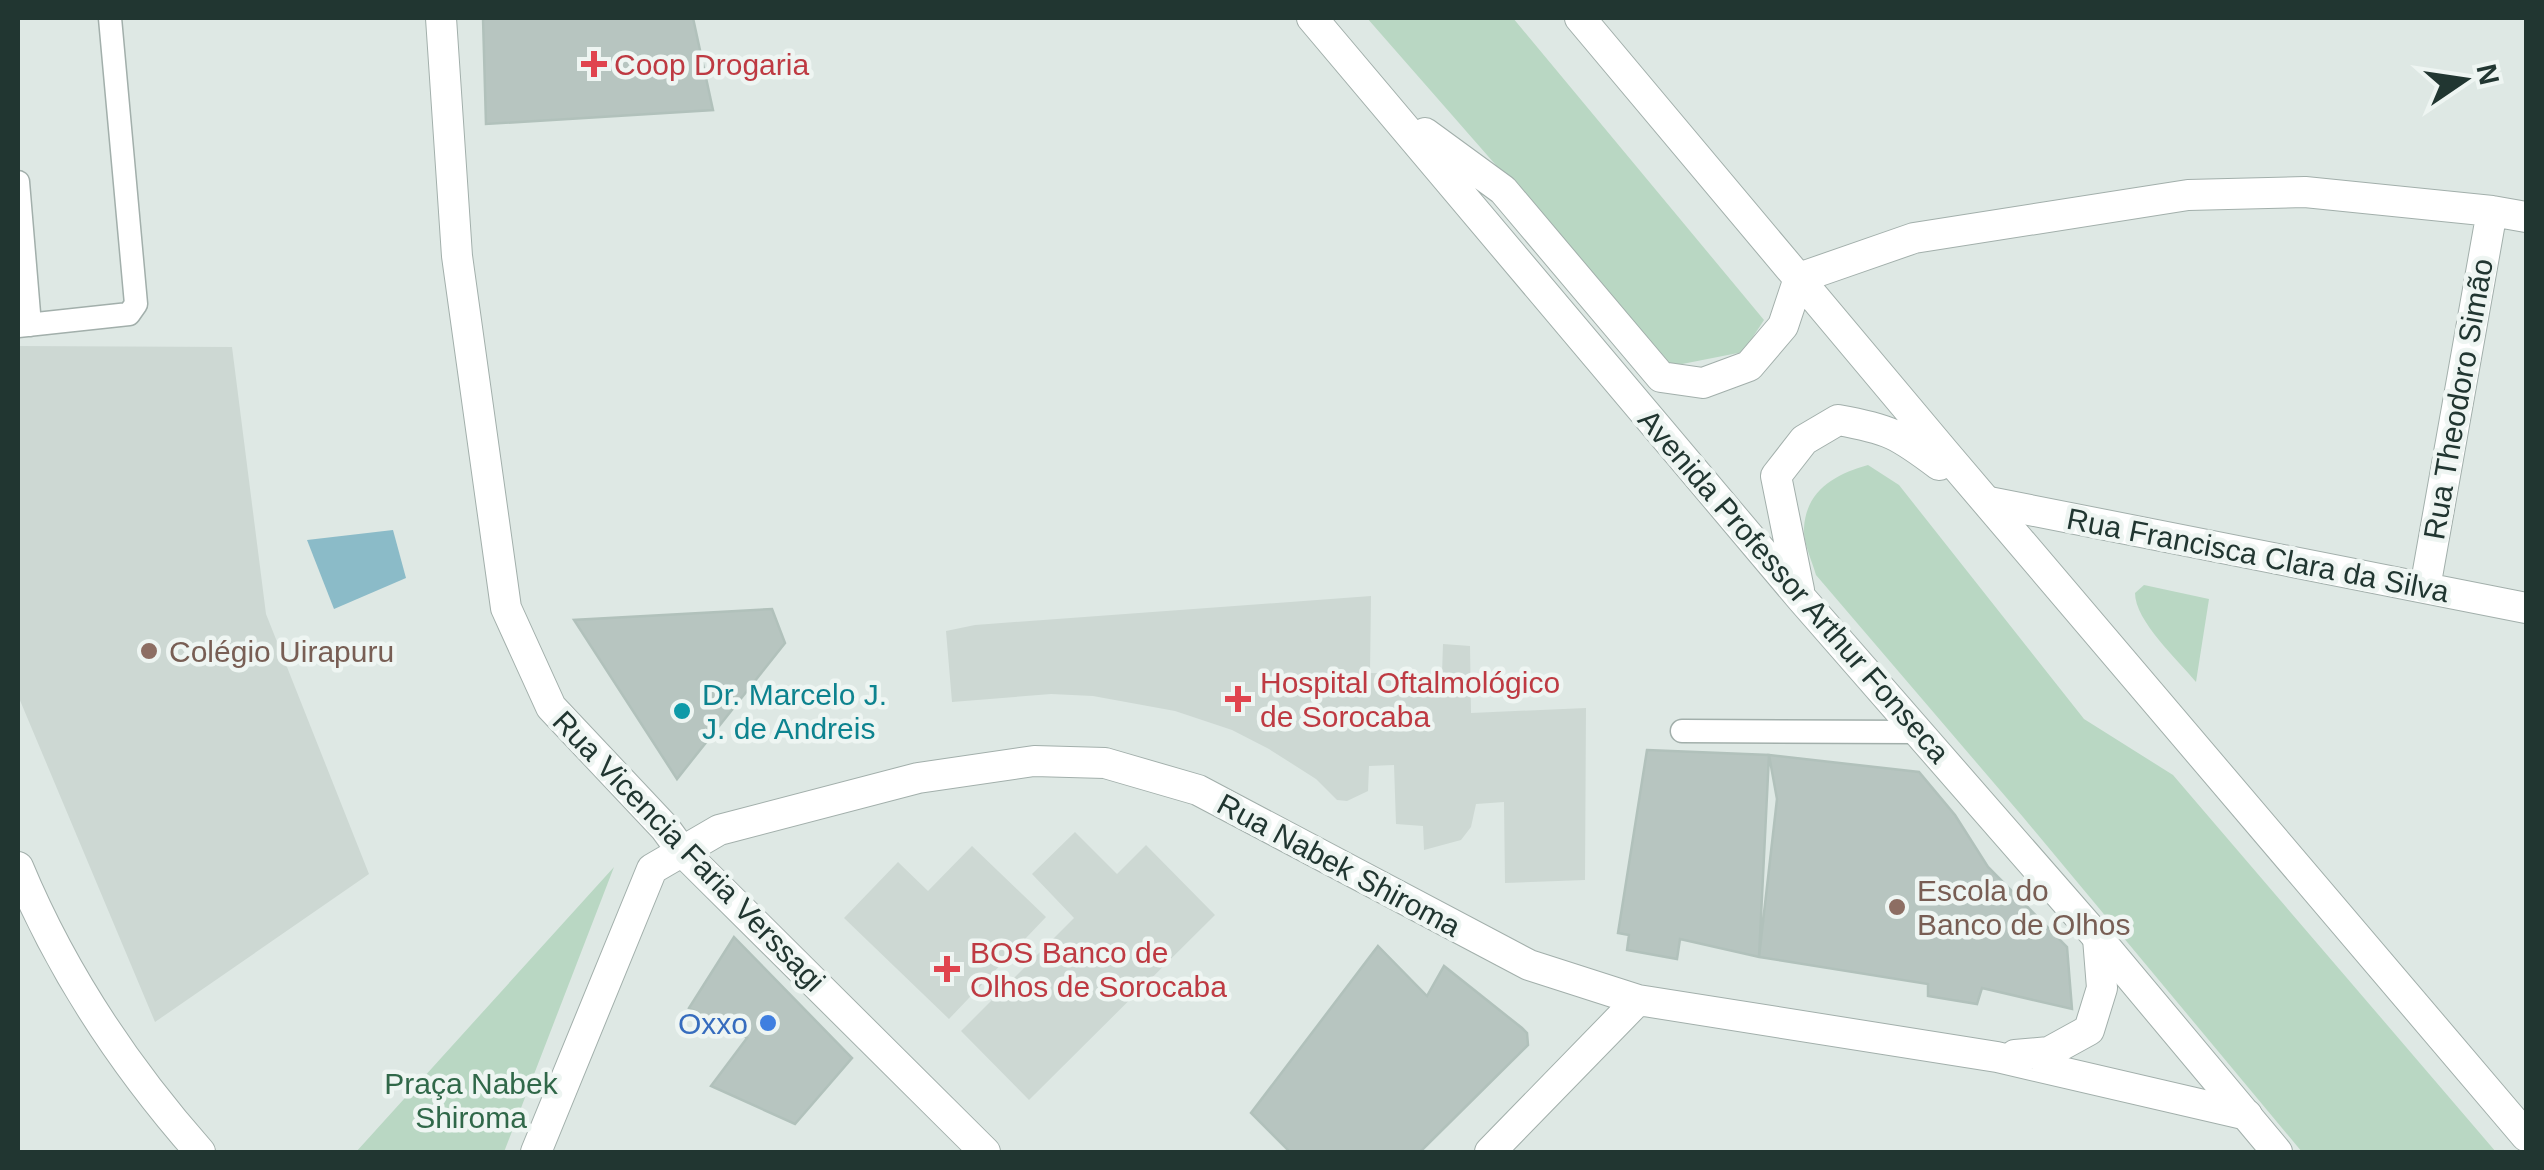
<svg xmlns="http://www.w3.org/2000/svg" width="2544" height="1170" viewBox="0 0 2544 1170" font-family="Helvetica,sans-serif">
  <rect width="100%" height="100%" fill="#dee8e4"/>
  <path fill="#cdd8d3" d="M 18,346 L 232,347 L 266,614 L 369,874 L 155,1022 L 19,698 Z
    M 1371,596 L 1370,673 L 1442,674 L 1443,644 L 1470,646 L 1471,713 L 1586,708 L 1585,880 L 1505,883 L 1504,802 L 1476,804 L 1471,827 L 1461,840 L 1424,850 L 1423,826 L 1396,824 L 1394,765 L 1369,766 L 1368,791 L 1347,801 L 1337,800 L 1316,779 L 1269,749 L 1232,730 L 1175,711 L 1093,696 L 1051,694 L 952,702 L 946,631 L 975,625 Z
    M 1075,832 L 1117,874 L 1146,845 L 1215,915 L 1029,1100 L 961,1031 L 1074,918 L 1032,874 Z
    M 972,846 L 1046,917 L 949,1019 L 844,918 L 898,862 L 928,891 Z"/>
  <path fill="#b9d7c3" d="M 1367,18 L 1513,18 L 1764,320 L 1743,352 L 1672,366 Z
    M 1868,465 L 1899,485 L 2084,719 L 2173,775 L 2496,1152 L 2302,1152 L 2023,817 L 1816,575 C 1812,561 1803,542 1804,528 C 1806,490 1836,474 1868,465 Z
    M 2144,585 L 2209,599 L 2196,682 C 2178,660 2135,621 2135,593 Z
    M 614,867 L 504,1152 L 356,1152 Z"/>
  <path fill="#8bbbc8" d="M 393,530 L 406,578 L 334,609 L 307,540 Z"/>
  <path fill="#b7c5c0" stroke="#b1c1bb" stroke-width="2.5" d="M 483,18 L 693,18 L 713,110 L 486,124 Z
    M 772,609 L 785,643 L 677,779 L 574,620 Z
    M 1647,750 L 1769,755 L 1759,957 L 1680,939 L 1677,959 L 1627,950 L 1629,935 L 1618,933 Z
    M 1769,755 L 1919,772 L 1955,815 L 1988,867 L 2067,947 L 2072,1009 L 1982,988 L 1977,1004 L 1928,996 L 1928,984 L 1759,957 L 1777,799 Z
    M 734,937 L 852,1058 L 795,1124 L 711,1086 L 747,1038 L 689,1008 Z
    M 1378,946 L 1427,996 L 1444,966 L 1522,1028 L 1527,1033 L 1528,1045 L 1420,1152 L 1290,1152 L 1251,1113 Z"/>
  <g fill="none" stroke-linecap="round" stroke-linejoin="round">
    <g stroke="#a2afab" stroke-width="25">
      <path id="service" d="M 18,182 L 30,325
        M 18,326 L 129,314 L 136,304 L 110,18
        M 1682,731 L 1917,732"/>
    </g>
    <g stroke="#a2afab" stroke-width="32">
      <path id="minor" d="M 441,18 L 457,256 L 506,608 L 551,707 L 665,828 L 681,850 L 985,1152
        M 1799,278 L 1914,238 L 2188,195 L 2305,192 L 2492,211 L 2526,217
        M 1989,502 L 2526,608
        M 2425,588 L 2492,211
        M 18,867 C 62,973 124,1066 200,1152
        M 2015,1055 L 2049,1052 L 2089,1030 L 2102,988 L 2098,938
        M 536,1152 L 652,869 L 719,830 L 918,778 L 1034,761 L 1105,763 L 1198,790 L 1529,965 L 1638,1000 L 1997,1057 L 2247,1115
        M 1490,1152 L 1638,1000"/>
    </g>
    <g stroke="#a2afab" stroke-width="32">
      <path id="tertiary" d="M 1312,18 L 1801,598 L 2098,938 L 2277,1152
        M 1580,18 L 1945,453 L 2526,1136
        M 1425,133 L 1503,190 L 1661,377 L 1703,383 L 1749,366 L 1783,326 L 1799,278
        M 1799,590 L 1776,476 L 1804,440 L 1838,420 C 1889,429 1898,434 1939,465"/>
    </g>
    <use href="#service" stroke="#fff" stroke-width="22"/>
    <use href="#minor" stroke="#fff" stroke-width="30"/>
    <use href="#tertiary" stroke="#fff" stroke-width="30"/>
  </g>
  <g fill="#e0444e" stroke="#eef5f2" stroke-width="4">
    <path d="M589 49h10v10h10v10h-10v10h-10v-10h-10v-10h10z"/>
    <path d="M1233 684h10v10h10v10h-10v10h-10v-10h-10v-10h10z"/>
    <path d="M942 954h10v10h10v10h-10v10h-10v-10h-10v-10h10z"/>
  </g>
  <g fill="#8d6e63" stroke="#eef5f2" stroke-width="4">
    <circle cx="149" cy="651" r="10"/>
    <circle cx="1897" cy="907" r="10"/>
  </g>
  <circle fill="#0f9aa8" stroke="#eef5f2" stroke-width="4" cx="682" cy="711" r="10"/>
  <circle fill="#3f7fe0" stroke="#eef5f2" stroke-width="4" cx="768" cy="1023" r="10"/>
  <g text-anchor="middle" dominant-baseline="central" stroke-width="9" stroke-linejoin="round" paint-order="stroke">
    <g font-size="30" fill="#be3a42" stroke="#eef5f2" text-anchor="start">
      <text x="614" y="64">Coop Drogaria</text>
      <text x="1260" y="682">Hospital Oftalmológico<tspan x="1260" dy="34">de Sorocaba</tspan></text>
      <text x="970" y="952">BOS Banco de<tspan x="970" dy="34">Olhos de Sorocaba</tspan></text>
    </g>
    <g font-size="30" fill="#213631" stroke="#eef5f2">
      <text transform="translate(2458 399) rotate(-80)">Rua Theodoro Simão</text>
      <text transform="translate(2258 555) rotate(11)">Rua Francisca Clara da Silva</text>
      <text transform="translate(1794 586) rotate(49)">Avenida Professor Arthur Fonseca</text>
      <text transform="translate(689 851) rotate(46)">Rua Vicencia Faria Verssagi</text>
      <text transform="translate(1339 865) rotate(28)">Rua Nabek Shiroma</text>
    </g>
    <g font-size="30" fill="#785e54" stroke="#eef5f2" text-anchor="start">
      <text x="169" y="651">Colégio Uirapuru</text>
      <text x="1917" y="890">Escola do<tspan x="1917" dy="34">Banco de Olhos</tspan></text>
    </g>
    <g font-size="30" fill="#0d838f" stroke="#eef5f2" text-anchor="start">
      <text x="702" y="694">Dr. Marcelo J.<tspan x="702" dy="34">J. de Andreis</tspan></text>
    </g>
    <g font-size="30" fill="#366cbe" stroke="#eef5f2" text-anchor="end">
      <text x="748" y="1023">Oxxo</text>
    </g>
    <g font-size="30" fill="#306849" stroke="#eef5f2">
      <text x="471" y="1083">Praça Nabek<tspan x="471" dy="34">Shiroma</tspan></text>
    </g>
  </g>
  <rect width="2544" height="1170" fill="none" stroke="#213631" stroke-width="40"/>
  <g transform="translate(2464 80) rotate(77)" stroke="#eef5f2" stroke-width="8" paint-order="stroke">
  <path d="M0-8L18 38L0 25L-18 38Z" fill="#213631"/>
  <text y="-15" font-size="28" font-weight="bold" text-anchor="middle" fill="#213631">N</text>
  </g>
</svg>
